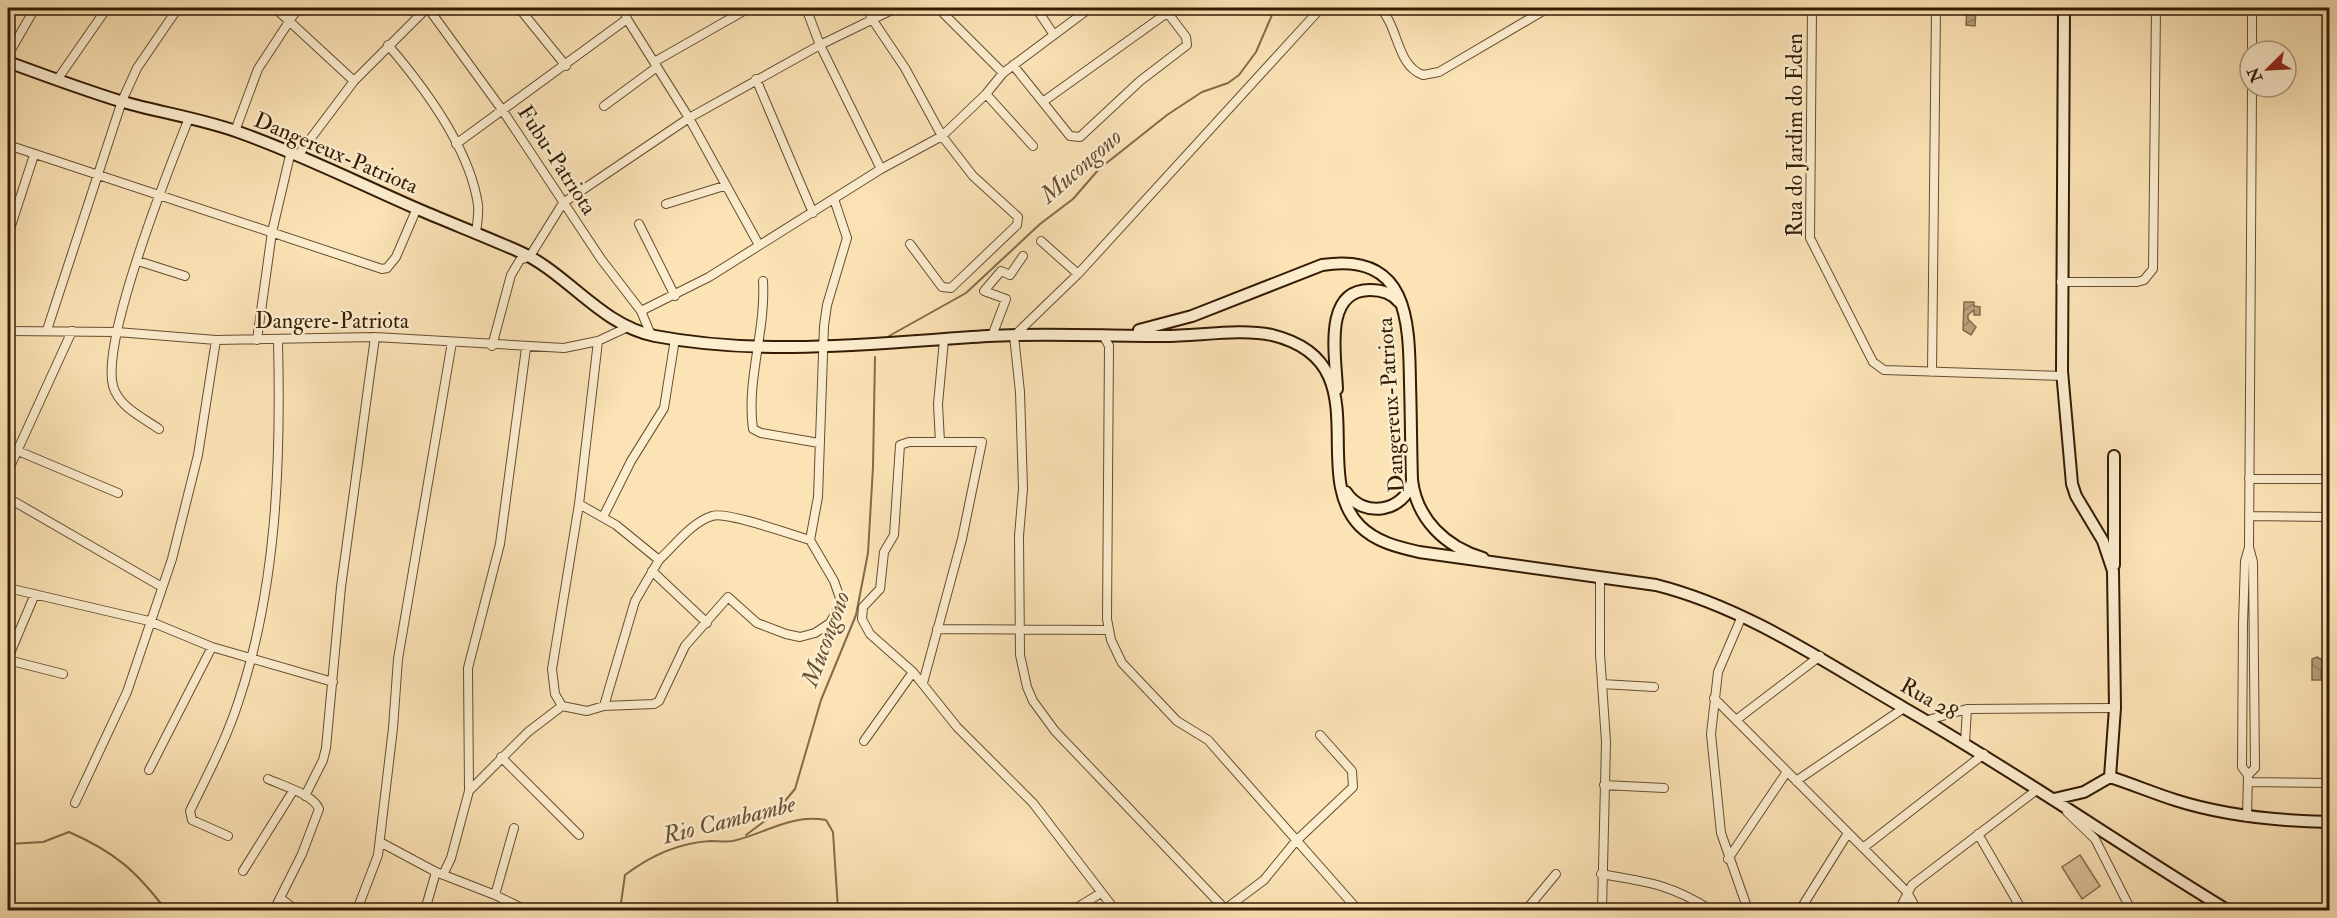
<svg xmlns="http://www.w3.org/2000/svg" width="2337" height="918" viewBox="0 0 2337 918" font-family="'IM FELL Double Pica',serif">
  <defs>
    <pattern id="water-waves" width="16" height="10" patternUnits="userSpaceOnUse" patternTransform="scale(1.5)"><rect width="16" height="10" fill="#b79f79"/><path d="M0 5q4-4 8 0t8 0" fill="none" stroke="#968161"/></pattern>
  </defs>
  <rect width="100%" height="100%" fill="#fbe3b5"/>
  <filter id="stains"><feTurbulence type="fractalNoise" baseFrequency=".00333" numOctaves="4"/><feColorMatrix values="0 0 0 0 .2 0 0 0 0 .09 0 0 0 0 .02 0 0 0 .5 -.17"/></filter>
  <radialGradient id="worn" r=".72"><stop offset=".6" stop-color="#630" stop-opacity="0"/><stop offset="1" stop-color="#630" stop-opacity=".3"/></radialGradient>
  <path fill="#d9c197" stroke="#866e4e" stroke-width="1.5" d="M 2080,855 L 2100,886 L 2082,899 L 2062,867 Z"/>
  <path fill="url(#water-waves)" stroke="#836a4a" stroke-width="1.5" d="M 1967,8 L 1976,8 L 1975,26 L 1966,25 Z
    M 1964,302 L 1974,302 L 1974,306 L 1980,307 L 1980,315 L 1974,315 L 1974,310 L 1968,315 L 1968,319 L 1976,327 L 1971,335 L 1963,330 Z
    M 2317,657 L 2322,660 L 2321,680 L 2312,680 L 2312,659 Z"/>
  <g fill="none" stroke-linecap="round" stroke-linejoin="round">
    <path stroke="#836a4a" stroke-width="2" d="M 889,336 L 966,293 L 1040,224 L 1073,199 L 1099,169 L 1167,115 L 1202,92 L 1228,83 L 1239,75 L 1256,52 L 1275,8
      M 746,835 L 774,814 L 795,789 L 821,700 L 856,615 L 868,553 L 873,467 L 875,357
      M 8,844 L 43,842 L 69,832 C 115,852 136,871 166,910
      M 620,910 L 625,875 C 650,856 678,843 710,841 C 718,841 725,842 733,841 C 767,833 790,814 826,820 L 833,832 L 838,910"/>
    <g stroke="#664d30" stroke-width="10">
      <path id="street" d="M 275,8 L 354,81
        M 428,8 L 503,111 L 601,259 L 641,311 L 651,335
        M 519,8 L 566,66
        M 806,8 L 820,45 L 881,169
        M 867,8 L 872,19 L 905,68 L 942,136 L 973,176 L 1018,217 L 1017,225 L 951,288 L 942,287 L 910,244
        M 938,8 L 1003,73
        M 1036,8 L 1054,35
        M 1380,8 C 1399,27 1396,65 1423,75 L 1439,72 L 1548,8
        M 1812,8 L 1810,238 L 1873,362 L 1884,370 L 2062,376
        M 627,19 L 689,118 L 759,245
        M 388,45 C 424,87 470,149 478,205 C 479,214 477,224 476,233
        M 2252,51 L 2252,8
        M 8,55 L 35,8
        M 654,62 L 749,8
        M 1013,65 L 1070,136 L 1080,137 L 1140,81 L 1187,45 L 1186,37 L 1167,12
        M 756,79 L 813,213
        M 57,80 L 107,8
        M 986,94 L 1033,146
        M 1044,101 L 1174,8
        M 604,106 L 657,67
        M 235,131 L 258,69 L 298,8
        M 456,144 L 627,19 L 623,8
        M 8,145 L 382,269 L 387,268 L 396,257 L 417,208
        M 299,154 L 354,81 L 427,8
        M 666,204 L 724,186
        M 639,224 L 675,296
        M 8,235 L 34,155
        M 1041,241 L 1078,274
        M 138,261 L 185,276
        M 763,281 C 766,331 746,380 753,429 L 761,433 L 819,443
        M 2061,282 L 2137,282 L 2144,280 L 2153,269 L 2156,8
        M 641,311 L 709,277 L 881,169 L 942,136 L 986,94 L 1003,73 L 1090,8
        M 47,330 L 122,101 L 137,68 L 178,8
        M 8,331 L 117,332 L 216,340 L 375,337 L 564,348 L 598,341 L 628,327
        M 1103,335 L 1109,346 L 1107,619 L 1111,640 L 1122,663 L 1177,721 L 1208,740 L 1358,910
        M 992,336 L 1006,299 L 984,291 L 1001,271 L 1010,275 L 1023,256
        M 257,340 L 272,232 L 291,151
        M 598,341 L 579,504 L 552,669 L 555,694 L 562,706 L 587,711 L 604,706 L 654,704 L 659,701 L 685,646 L 728,597 L 757,623 L 786,634 L 800,637 L 815,633 L 830,623 L 839,607 L 840,598 L 834,581 L 810,540 L 818,497 L 824,326 L 827,305 L 847,238 L 834,199
        M 492,346 L 511,275 L 520,260 L 530,256 L 563,203 L 689,118 L 820,45 L 896,8
        M 1932,372 L 1936,8
        M 159,429 C 142,417 119,407 113,386 C 101,340 169,168 189,118
        M 940,442 L 938,404 L 944,340
        M 18,451 L 118,493
        M 8,471 L 72,331
        M 2249,479 L 2330,479
        M 8,498 L 162,587
        M 579,504 L 616,525 L 659,560 L 635,601 L 604,706
        M 2249,516 L 2330,517
        M 603,517 L 631,461 L 664,408 L 675,339
        M 659,560 C 674,546 692,522 712,516 C 727,511 792,535 810,540
        M 652,571 L 707,623
        M 1600,577 L 1600,654 L 1606,742 L 1602,910
        M 8,588 L 149,621 L 212,647 L 333,682
        M 1742,616 L 1718,672 L 1711,734 L 1721,833 L 1748,910
        M 937,629 L 1109,630
        M 8,658 L 35,594
        M 8,660 L 63,674
        M 923,683 L 962,539 L 982,442 L 909,442 L 900,445 L 894,535 L 884,552 L 880,589 L 863,607 L 862,619 L 870,634 L 913,672 L 957,727 L 1033,803 L 1115,910
        M 1602,684 L 1654,687
        M 1714,698 L 1907,892 L 1917,910
        M 1736,720 L 1820,656
        M 1928,720 L 1967,709 L 2115,708
        M 864,741 L 913,672
        M 1965,743 L 1967,709
        M 501,757 L 579,835
        M 149,770 L 212,647
        M 2248,775 L 2255,768 L 2253,562 L 2249,547
        M 268,779 C 283,786 313,794 319,809 L 302,854 L 280,898 L 296,910
        M 1796,781 L 1904,708
        M 2248,782 L 2330,783
        M 1604,785 L 1664,788
        M 469,791 L 528,732 L 562,706
        M 305,796 L 323,760 L 326,748 L 341,587 L 375,337
        M 75,803 L 127,692 L 172,559 L 198,455 L 216,340
        M 2067,812 L 2095,839 L 2131,910
        M 2247,817 L 2248,775 L 2242,767 L 2243,624 L 2245,561 L 2249,547 L 2252,87
        M 1978,834 L 2022,910
        M 228,836 L 192,820 L 190,811 C 207,776 226,740 238,703 C 277,588 281,461 278,341
        M 380,842 L 436,872 L 495,895 L 526,910
        M 1863,848 L 1984,754
        M 1728,859 L 1786,773
        M 243,871 L 293,791
        M 1601,874 C 1648,882 1670,884 1711,910
        M 443,875 L 451,858 L 469,791 L 468,668 L 500,544 L 526,348
        M 495,895 L 514,828
        M 274,910 L 280,898
        M 357,910 L 378,855 L 393,728 L 398,659 L 452,342
        M 425,910 L 436,872
        M 1073,910 L 1101,893
        M 1224,910 L 1264,880 L 1295,842 L 1353,787 L 1352,771 L 1320,735
        M 1226,910 L 1055,731 L 1033,701 L 1027,687 L 1020,655 L 1019,536 L 1023,489 L 1020,392 L 1014,336 L 1078,274 L 1321,8
        M 1526,910 L 1556,874
        M 1800,910 L 1848,833
        M 1899,910 L 1912,885 L 2038,789"/>
    </g>
    <g stroke="#341b04" stroke-width="14">
      <path id="secondary" d="M 2064,8 L 2062,371 L 2072,484 L 2076,496 L 2103,541 L 2113,571 L 2115,708 L 2110,777
        M 8,62 C 46,76 84,90 123,102 C 162,113 203,119 241,133 C 303,155 360,184 420,210 C 453,224 486,237 518,251 C 567,272 600,325 655,336 C 765,357 877,343 988,336 C 1045,333 1102,336 1159,336 C 1193,337 1239,328 1272,335 C 1382,362 1307,472 1360,526 C 1376,542 1398,547 1419,552 L 1656,585 C 1747,608 1824,662 1904,708 C 2014,771 2119,844 2227,910
        M 1139,330 L 1192,316 L 1322,265 C 1408,252 1409,319 1410,383 C 1411,416 1411,448 1412,480 C 1417,520 1446,547 1483,558
        M 1337,389 C 1336,358 1322,290 1370,290 C 1381,290 1392,293 1399,302
        M 1346,492 C 1363,519 1405,512 1412,481
        M 2114,565 L 2114,456
        M 2110,777 C 2132,784 2153,793 2175,800 C 2225,816 2277,821 2330,822
        M 2054,799 L 2084,792 L 2110,777"/>
    </g>
    <use href="#street" stroke="#fcedcf" stroke-width="8"/>
    <use href="#secondary" stroke="#fcedcf" stroke-width="10"/>
  </g>
  <g text-anchor="middle" dominant-baseline="central" stroke-width="5" stroke-linejoin="round" paint-order="stroke">
    <g font-size="22" fill="#341b04" stroke="#fcedcf">
      <text transform="translate(1795 135) rotate(-90)">Rua do Jardim do Eden</text>
      <text transform="translate(336 153) rotate(23)">Dangereux-Patriota</text>
      <text transform="translate(557 160) rotate(57)">Fubu-Patriota</text>
      <text x="332" y="321">Dangere-Patriota</text>
      <text transform="translate(1391 405) rotate(-94)">Dangereux-Patriota</text>
      <text transform="translate(1929 699) rotate(30)">Rua 28</text>
    </g>
    <g font-size="24" font-style="italic" fill="#685033" stroke="#fcedcf">
      <text transform="translate(1081 166) rotate(-41)">Mucongono</text>
      <text transform="translate(826 639) rotate(-70)">Mucongono</text>
      <text transform="translate(729 820) rotate(-14)">Rio Cambambe</text>
    </g>
  </g>
  <rect width="2337" height="918" fill="none" stroke="#fbe3b5" stroke-width="30"/>
  <rect x="9" y="9" width="2319" height="900" fill="none" stroke="#341b04" stroke-width="3"/>
  <rect x="15" y="15" width="2307" height="888" fill="none" stroke="#341b04" stroke-width="1.5"/>
  <g transform="translate(2268 69) rotate(246)"><circle r="28" fill="#fcedcf" stroke="#ac997e" stroke-width="1.5"/>
  <path d="M0-4.5L10 22L0 15L-10 22Z" fill="#8f2418"/>
  <text y="-9" font-size="16" font-weight="bold" text-anchor="middle" fill="#341b04">N</text>
  </g>
  <rect width="100%" height="100%" filter="url(#stains)"/>
  <rect width="100%" height="100%" fill="url(#worn)"/>
</svg>
